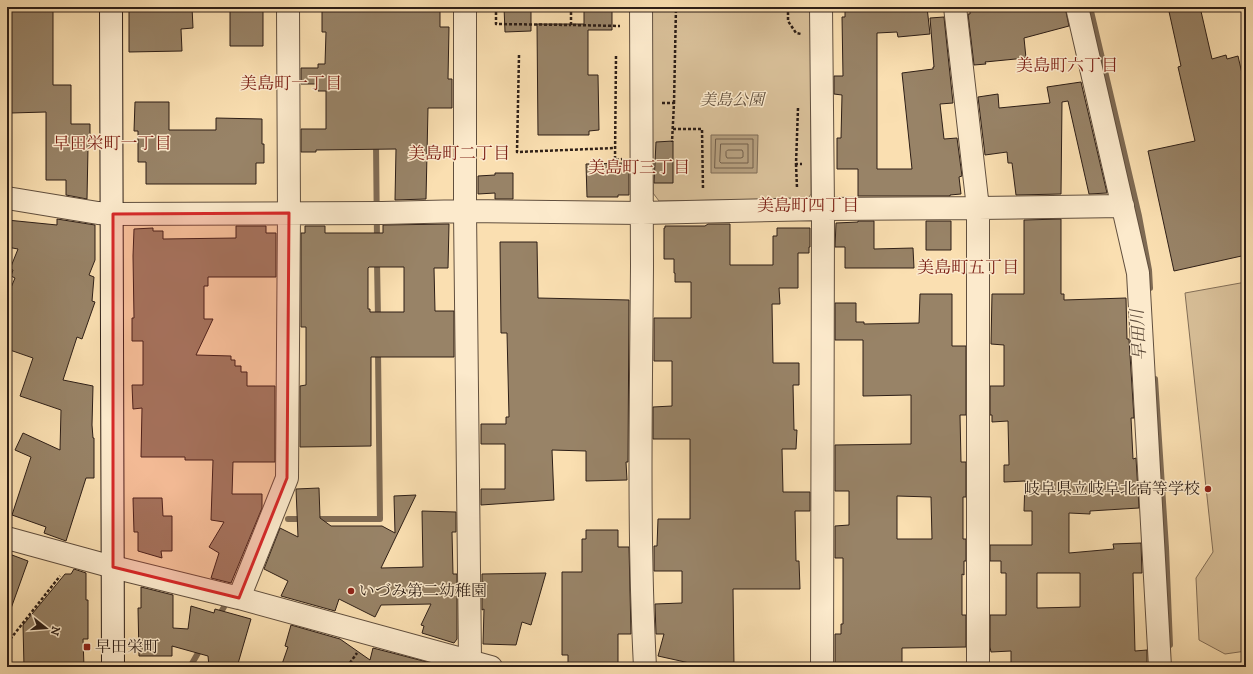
<svg xmlns="http://www.w3.org/2000/svg" width="1253" height="674" viewBox="0 0 1253 674" font-family="'IM FELL DW Pica','Noto Serif JP',serif">
  <rect width="100%" height="100%" fill="#fadfb1"/>
  <filter id="stains"><feTurbulence type="fractalNoise" baseFrequency=".005" numOctaves="4"/><feColorMatrix values="0 0 0 0 .2 0 0 0 0 .09 0 0 0 0 .02 0 0 0 .5 -.17"/></filter>
  <radialGradient id="worn" r=".72"><stop offset=".6" stop-color="#630" stop-opacity="0"/><stop offset="1" stop-color="#630" stop-opacity=".3"/></radialGradient>
  <path fill="#d7be97" stroke="#826e57" d="M 651,7 L 811,7 L 811,194 L 808,199 L 659,201 L 653,193 Z
    M 1246,282 L 1246,651 L 1225,654 L 1199,640 L 1196,578 L 1213,552 L 1185,293 Z"/>
  <path fill="#b59e7d" stroke="#7f6b54" d="M 711,135 L 758,135 L 757,173 L 711,173 Z"/>
  <g fill="none" stroke-linecap="round" stroke-linejoin="round">
    <path stroke="#725e4a" stroke-width="1" d="M 716,139 L 753,139 L 753,168 L 715,168 Z
      M 721,144 L 748,144 L 748,163 L 721,163 L 720,162 Z
      M 728,150 L 742,150 L 743,152 L 743,157 L 741,158 L 727,158 L 726,156 L 726,152 Z"/>
    <path stroke="#7f6b54" stroke-width="6" d="M 1090,7 L 1139,216 L 1149,270 L 1150,288
      M 376,143 L 377,241
      M 377,261 L 378,319
      M 1155,379 L 1166,548 L 1170,645
      M 288,519 L 305,519
      M 314,519 L 380,519 L 378,351
      M 218,617 L 224,607
      M 190,667 L 202,646"/>
  </g>
  <path fill="#988367" stroke="#2e1f17" fill-rule="evenodd" d="M 7,7 L 53,7 L 53,85 L 71,85 L 71,124 L 90,124 L 90,148 L 88,148 L 87,199 L 66,195 L 66,180 L 46,180 L 46,112 L 11,113 L 11,91 L 7,91 Z
    M 129,7 L 192,7 L 193,28 L 181,29 L 182,51 L 129,52 Z
    M 230,7 L 263,7 L 263,46 L 230,46 Z
    M 322,7 L 440,7 L 440,27 L 449,27 L 448,79 L 452,79 L 452,108 L 428,108 L 426,199 L 395,200 L 396,149 L 316,150 L 316,152 L 301,152 L 301,129 L 326,129 L 326,91 L 318,91 L 318,84 L 301,84 L 301,68 L 318,68 L 318,64 L 325,64 L 326,32 L 322,32 Z
    M 504,7 L 531,7 L 531,31 L 505,32 Z
    M 584,7 L 612,7 L 612,30 L 588,30 L 588,75 L 598,75 L 599,130 L 589,131 L 589,135 L 538,135 L 537,24 L 584,24 Z
    M 845,7 L 927,7 L 930,34 L 898,37 L 897,32 L 877,33 L 877,169 L 912,169 L 902,73 L 933,69 L 933,67 L 934,67 L 930,18 L 944,17 L 953,103 L 940,104 L 944,139 L 957,138 L 962,176 L 959,177 L 961,194 L 950,195 L 950,196 L 858,196 L 858,169 L 837,169 L 837,138 L 841,138 L 842,95 L 834,94 L 834,76 L 843,76 L 842,17 L 845,17 Z
    M 970,7 L 1065,7 L 1069,26 L 1024,38 L 1026,58 L 985,62 L 986,64 L 974,65 L 968,14 L 970,14 Z
    M 1168,7 L 1200,7 L 1212,59 L 1226,55 L 1227,59 L 1238,56 L 1246,91 L 1246,255 L 1174,271 L 1148,151 L 1195,141 L 1178,67 L 1181,66 Z
    M 1081,82 L 1107,193 L 1089,194 L 1068,101 L 1062,102 L 1061,194 L 1016,195 L 1012,163 L 1008,163 L 1007,152 L 985,155 L 978,97 L 998,94 L 999,108 L 1050,103 L 1047,87 Z
    M 135,102 L 169,102 L 169,130 L 216,130 L 216,118 L 262,119 L 262,144 L 264,144 L 264,163 L 256,163 L 256,184 L 146,184 L 146,162 L 138,162 L 138,131 L 134,131 Z
    M 673,141 L 673,183 L 654,183 L 656,142 Z
    M 623,160 L 629,160 L 629,195 L 618,195 L 618,197 L 587,197 L 586,164 L 623,163 Z
    M 495,173 L 513,173 L 513,199 L 495,199 L 495,193 L 478,194 L 478,176 L 495,175 Z
    M 57,219 L 95,225 L 95,260 L 89,275 L 94,277 L 92,301 L 95,302 L 82,339 L 77,337 L 63,380 L 93,386 L 92,425 L 93,438 L 94,438 L 94,478 L 86,478 L 66,541 L 44,533 L 46,527 L 12,515 L 31,457 L 15,450 L 23,433 L 60,450 L 61,410 L 20,396 L 33,358 L 7,349 L 7,297 L 15,278 L 11,276 L 13,270 L 10,269 L 18,249 L 7,247 L 7,220 L 57,225 Z
    M 1061,219 L 1061,294 L 1064,294 L 1064,300 L 1126,298 L 1127,339 L 1129,339 L 1134,418 L 1131,418 L 1133,459 L 1136,458 L 1139,508 L 1090,511 L 1090,514 L 1069,513 L 1069,553 L 1114,549 L 1113,544 L 1141,543 L 1142,573 L 1133,573 L 1135,651 L 1147,650 L 1147,667 L 1011,667 L 1011,651 L 991,652 L 990,647 L 990,615 L 1006,615 L 1006,573 L 1001,573 L 1001,561 L 990,561 L 990,545 L 1032,545 L 1032,511 L 1024,511 L 1025,481 L 1004,482 L 1004,465 L 1009,465 L 1008,421 L 992,422 L 992,415 L 990,415 L 990,386 L 1004,386 L 1004,345 L 991,344 L 992,294 L 1024,294 L 1024,220 ZM 1037,573 L 1080,573 L 1080,607 L 1037,608 Z
    M 858,221 L 874,221 L 874,249 L 913,248 L 914,268 L 845,268 L 845,247 L 835,247 L 836,223 L 858,222 Z
    M 926,221 L 951,221 L 951,250 L 926,250 Z
    M 449,224 L 448,268 L 434,268 L 435,311 L 454,311 L 454,357 L 371,357 L 371,446 L 300,447 L 300,386 L 306,385 L 306,327 L 301,327 L 301,233 L 305,233 L 305,226 L 325,226 L 325,233 L 383,233 L 383,225 ZM 369,267 L 404,267 L 404,312 L 370,312 L 370,309 L 368,309 L 368,268 Z
    M 708,224 L 730,224 L 730,265 L 773,265 L 773,236 L 777,236 L 777,228 L 810,228 L 810,247 L 809,247 L 809,253 L 798,253 L 798,288 L 779,288 L 780,304 L 772,304 L 773,363 L 799,363 L 799,385 L 793,385 L 794,430 L 797,430 L 796,449 L 782,449 L 783,492 L 810,492 L 810,511 L 795,511 L 796,561 L 799,561 L 800,589 L 733,589 L 734,667 L 715,667 L 715,664 L 694,664 L 658,656 L 664,634 L 656,634 L 655,604 L 682,603 L 682,571 L 654,571 L 654,546 L 657,546 L 658,519 L 690,519 L 690,439 L 653,439 L 653,407 L 672,406 L 672,361 L 654,361 L 654,318 L 691,318 L 691,282 L 675,282 L 675,273 L 674,273 L 674,259 L 664,259 L 664,228 L 665,228 L 665,226 L 705,226 Z
    M 236,226 L 266,226 L 266,233 L 276,233 L 276,277 L 208,277 L 208,286 L 204,286 L 204,319 L 213,319 L 196,355 L 231,356 L 231,360 L 235,360 L 235,366 L 241,366 L 241,372 L 247,372 L 247,386 L 275,386 L 275,462 L 233,462 L 232,494 L 262,494 L 262,508 L 231,583 L 211,578 L 219,553 L 209,547 L 224,522 L 211,520 L 213,460 L 185,460 L 185,457 L 141,457 L 142,408 L 133,409 L 132,385 L 143,385 L 143,341 L 132,341 L 132,318 L 134,318 L 133,256 L 134,229 L 153,228 L 153,231 L 163,231 L 163,239 L 236,238 Z
    M 500,242 L 537,242 L 538,298 L 629,300 L 628,462 L 626,462 L 627,480 L 586,481 L 586,451 L 552,450 L 554,500 L 481,505 L 481,489 L 505,489 L 505,444 L 481,444 L 481,424 L 506,424 L 506,417 L 509,417 L 507,333 L 501,333 Z
    M 920,294 L 952,294 L 952,346 L 966,346 L 966,415 L 960,415 L 961,462 L 966,462 L 966,497 L 963,497 L 963,539 L 966,539 L 966,561 L 964,561 L 964,575 L 962,574 L 962,615 L 966,615 L 966,647 L 902,648 L 902,667 L 835,667 L 835,634 L 841,634 L 841,624 L 843,624 L 843,558 L 835,558 L 835,526 L 849,525 L 849,491 L 835,491 L 835,445 L 911,444 L 911,395 L 863,396 L 863,340 L 835,340 L 835,303 L 856,303 L 856,322 L 864,322 L 864,324 L 919,323 ZM 897,496 L 931,497 L 932,539 L 897,539 Z
    M 319,488 L 320,518 L 331,526 L 382,526 L 395,533 L 394,496 L 416,495 L 381,568 L 423,567 L 422,511 L 456,512 L 456,532 L 452,532 L 453,574 L 457,574 L 457,639 L 454,643 L 422,633 L 424,626 L 421,625 L 431,604 L 381,605 L 375,617 L 339,599 L 335,611 L 281,596 L 288,581 L 264,569 L 280,528 L 298,537 L 296,489 Z
    M 133,498 L 162,498 L 163,516 L 172,516 L 172,551 L 161,551 L 162,558 L 138,551 L 138,532 L 134,532 Z
    M 586,530 L 618,530 L 618,547 L 629,547 L 631,634 L 618,634 L 618,667 L 568,667 L 568,655 L 562,655 L 562,572 L 582,572 L 582,539 L 586,539 Z
    M 12,555 L 28,561 L 9,614 L 7,613 L 7,570 Z
    M 74,569 L 86,573 L 86,600 L 88,600 L 88,639 L 83,639 L 84,667 L 24,667 L 23,625 L 65,574 L 71,574 Z
    M 546,573 L 531,625 L 522,622 L 516,645 L 483,644 L 484,609 L 482,610 L 482,574 Z
    M 141,587 L 173,595 L 173,628 L 188,629 L 191,606 L 214,613 L 215,609 L 251,619 L 237,667 L 209,667 L 208,656 L 172,646 L 172,656 L 139,656 L 138,608 L 141,608 Z
    M 291,625 L 340,639 L 370,660 L 373,648 L 431,663 L 430,667 L 281,667 L 288,647 L 285,646 Z"/>
  <g fill="none" stroke-linecap="round" stroke-linejoin="round">
    <g stroke="#614f3e" stroke-width="24">
      <path id="street" d="M 465,7 L 465,211 L 470,660
        M 641,7 C 642,93 642,179 642,266 C 641,399 638,533 645,667
        M 821,7 L 823,209 L 822,667
        M 955,7 L 978,208 L 978,667
        M 1077,7 L 1138,273 L 1160,667
        M 7,198 L 98,213 L 113,214 L 382,213 L 465,211 L 642,213 L 823,209 L 978,208 L 1123,206
        M 7,538 L 113,567 L 239,598 L 491,667
        M 239,598 L 287,478 L 289,213 L 288,7"/>
    </g>
    <g stroke="#2e1f17" stroke-width="24">
      <path id="secondary" d="M 111,7 L 113,667"/>
    </g>
    <path stroke="#2e1f17" stroke-width="2.5" stroke-dasharray="3 2" stroke-linecap="butt" d="M 496,7 L 496,24 L 571,25
      M 571,7 L 571,25 L 620,26
      M 788,7 L 788,21 L 796,33 L 801,34
      M 519,55 L 517,152 L 615,148
      M 616,56 L 615,160 L 622,159
      M 662,103 L 674,103 L 672,142
      M 674,103 L 676,7
      M 798,108 L 796,164 L 802,164
      M 673,129 L 702,129 L 703,190
      M 796,164 L 797,188
      M 7,641 L 8,642 L 60,576
      M 347,667 L 357,653"/>
    <use href="#street" stroke="#fceacc" stroke-width="22"/>
    <use href="#secondary" stroke="#fceacc" stroke-width="22"/>
  </g>
  <path fill="#d62828" fill-opacity="0.2" stroke="#d62828" stroke-width="3" stroke-linejoin="round" d="M 289,213 L 287,478 L 239,598 L 113,567 L 113,214 Z"/>
  <g fill="#8f2418" stroke="#fceacc" stroke-width="1.5">
    <circle cx="1208" cy="489" r="4"/>
    <circle cx="351" cy="591" r="4"/>
    <rect x="83" y="643" width="8" height="8" rx="2"/>
  </g>
  <g text-anchor="middle" dominant-baseline="central" stroke-width="3" stroke-linejoin="round" paint-order="stroke">
    <g font-size="16" font-style="italic" fill="#614f3d" stroke="#fceacc">
      <text x="732" y="100">美島公園</text>
    </g>
    <g font-size="16" fill="#2e1f17" stroke="#fceacc" text-anchor="start">
      <text x="1200" y="489" text-anchor="end">岐阜県立岐阜北高等学校</text>
      <text x="359" y="591">いづみ第二幼稚園</text>
      <text x="95" y="647">早田栄町</text>
    </g>
    <g font-size="17" fill="#7a1f14" stroke="#fceacc">
      <text x="1067" y="66">美島町六丁目</text>
      <text x="291" y="84">美島町一丁目</text>
      <text x="112" y="144">早田栄町一丁目</text>
      <text x="459" y="154">美島町二丁目</text>
      <text x="639" y="168">美島町三丁目</text>
      <text x="808" y="206">美島町四丁目</text>
      <text x="968" y="268">美島町五丁目</text>
    </g>
    <g font-size="17" font-style="italic" fill="#5d4b3b" stroke="#fceacc">
      <text transform="translate(1139 335) rotate(-93)">早田川</text>
    </g>
  </g>
  <rect width="1253" height="674" fill="none" stroke="#fadfb1" stroke-width="24"/>
  <rect x="8" y="8" width="1237" height="658" fill="none" stroke="#2e1f17" stroke-width="2"/>
  <rect x="12" y="12" width="1229" height="650" fill="none" stroke="#2e1f17"/>
  <g transform="translate(46 628) rotate(107)" stroke="#fceacc" stroke-width="3" paint-order="stroke">
  <path d="M0-3L7 15L0 10L-7 15Z" fill="#2e1f17"/>
  <text y="-6" font-size="11" font-weight="bold" text-anchor="middle" fill="#2e1f17">N</text>
  </g>
  <rect width="100%" height="100%" filter="url(#stains)"/>
  <rect width="100%" height="100%" fill="url(#worn)"/>
</svg>
